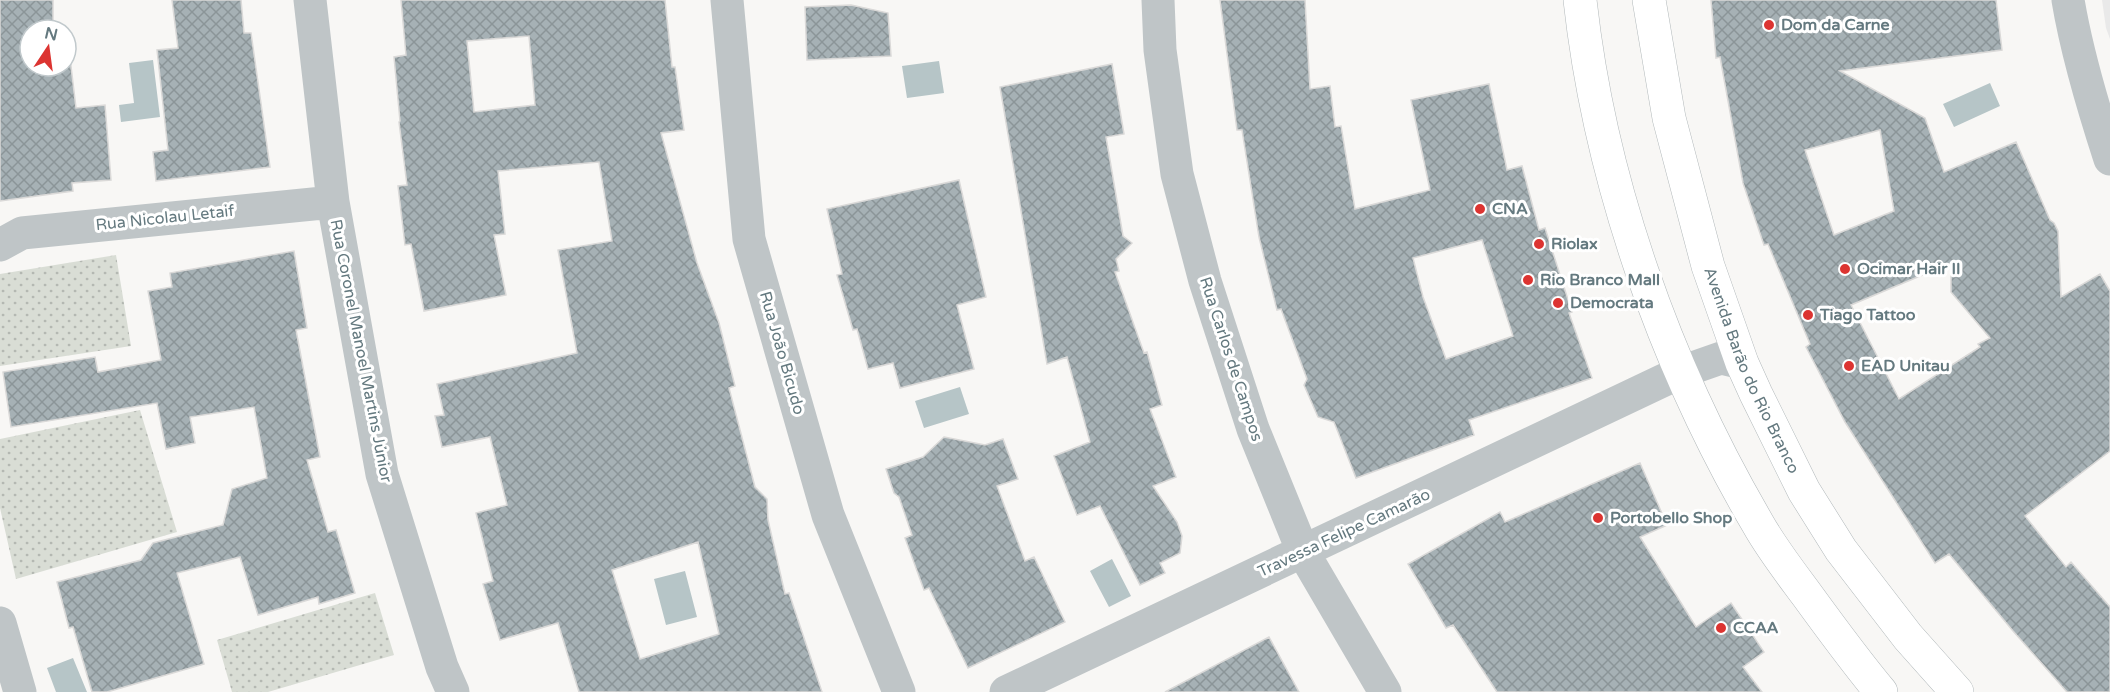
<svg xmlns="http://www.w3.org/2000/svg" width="2110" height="692" viewBox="0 0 2110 692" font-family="'Varela Round',sans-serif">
  <defs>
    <pattern id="grass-dots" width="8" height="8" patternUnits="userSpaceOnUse" patternTransform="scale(1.5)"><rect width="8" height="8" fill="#d9ddd5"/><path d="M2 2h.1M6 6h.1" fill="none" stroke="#b4b8b2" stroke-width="1.8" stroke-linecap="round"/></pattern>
    <pattern id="building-cross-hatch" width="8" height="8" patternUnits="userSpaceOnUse" patternTransform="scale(1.5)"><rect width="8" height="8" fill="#a6b1b5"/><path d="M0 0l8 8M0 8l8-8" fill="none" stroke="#8b9598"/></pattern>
  </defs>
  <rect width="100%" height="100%" fill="#f8f7f5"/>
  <path fill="#e9e9e9" d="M 2102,0 L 2110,0 L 2110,39 L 2106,28 Z"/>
  <path fill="url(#grass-dots)" d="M 116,255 L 131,346 L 0,366 L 0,274 Z
    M 140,410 L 177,532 L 16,579 L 0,508 L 0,439 Z
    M 375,593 L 394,655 L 268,692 L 232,692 L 217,640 Z"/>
  <path fill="#b6c5c7" d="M 153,60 L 160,117 L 121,122 L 119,105 L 134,103 L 129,63 Z
    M 939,61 L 944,93 L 907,98 L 902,66 Z
    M 1990,83 L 2000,106 L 1954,127 L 1943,104 Z
    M 960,387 L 969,414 L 924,428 L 915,401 Z
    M 1112,559 L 1131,596 L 1109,607 L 1090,571 Z
    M 685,571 L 697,617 L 666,625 L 654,579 Z
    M 73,658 L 87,692 L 56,692 L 47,668 Z"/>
  <path fill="url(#building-cross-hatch)" stroke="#dad9d8" stroke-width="1.5" fill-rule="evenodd" d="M 0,0 L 53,0 L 53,30 L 30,30 L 30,66 L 66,66 L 68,41 L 76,108 L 105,105 L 111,180 L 72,183 L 73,191 L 0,201 Z
    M 172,0 L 241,0 L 244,33 L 251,33 L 270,167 L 156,181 L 153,152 L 168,150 L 157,50 L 178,48 Z
    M 401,0 L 665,0 L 672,67 L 675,67 L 684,130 L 661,133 L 697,263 L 719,323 L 735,386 L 729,388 L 755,487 L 767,499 L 768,520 L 785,594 L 789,593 L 822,692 L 579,692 L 558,623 L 500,640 L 483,584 L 493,581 L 476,513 L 507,505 L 490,437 L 442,447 L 435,416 L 444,415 L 437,384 L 577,353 L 558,250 L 612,241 L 599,162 L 498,171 L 505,234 L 494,235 L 506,295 L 424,311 L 411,244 L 405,245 L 398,186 L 407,185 L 399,122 L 400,121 L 394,57 L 406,55 ZM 529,36 L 535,105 L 474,112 L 467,41 ZM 698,542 L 719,634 L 640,659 L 612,570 Z
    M 1220,0 L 1305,0 L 1310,89 L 1330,86 L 1335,127 L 1341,126 L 1355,209 L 1430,190 L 1411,100 L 1489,84 L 1507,170 L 1522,166 L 1539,230 L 1545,228 L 1572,312 L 1569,313 L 1592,378 L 1469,420 L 1474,435 L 1356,478 L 1334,422 L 1318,417 L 1304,385 L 1307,379 L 1281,309 L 1277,310 L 1259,237 L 1242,130 L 1237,130 ZM 1482,240 L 1513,336 L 1446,359 L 1423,297 L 1413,258 Z
    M 1711,0 L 1996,0 L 2002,50 L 1840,71 L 1925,118 L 1944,172 L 2016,142 L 2050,220 L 2054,223 L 2058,231 L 2061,297 L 2100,274 L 2110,291 L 2110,451 L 2025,516 L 2066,567 L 2071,562 L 2110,607 L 2110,692 L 2067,692 L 2013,631 L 1949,554 L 1935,563 L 1845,422 L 1806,347 L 1810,344 L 1768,244 L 1764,245 L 1743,183 L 1720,57 L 1716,58 ZM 1880,130 L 1894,211 L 1834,235 L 1805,150 ZM 1951,263 L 1951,292 L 1990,338 L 1978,344 L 1980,347 L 1899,399 L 1851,305 Z
    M 851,5 L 888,13 L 891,56 L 807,60 L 805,7 Z
    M 1112,64 L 1124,134 L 1106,137 L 1123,236 L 1132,243 L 1116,259 L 1119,271 L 1115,272 L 1144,353 L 1147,352 L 1162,405 L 1150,409 L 1176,477 L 1153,486 L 1177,522 L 1182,536 L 1180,553 L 1160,563 L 1165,573 L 1140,585 L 1100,506 L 1077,515 L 1054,456 L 1090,442 L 1067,357 L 1047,364 L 1000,87 Z
    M 959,180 L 986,297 L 957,305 L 974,369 L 900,388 L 893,363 L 868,369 L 857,329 L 853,330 L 837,275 L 842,274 L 827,209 Z
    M 294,251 L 307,328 L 296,330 L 320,457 L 307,460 L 328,532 L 336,530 L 355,593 L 319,604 L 318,597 L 258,615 L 240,557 L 177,573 L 204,664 L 107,692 L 92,692 L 73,627 L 69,628 L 57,582 L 141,560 L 153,543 L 223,525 L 232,489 L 267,478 L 254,407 L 190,417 L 195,443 L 166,449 L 157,403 L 11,427 L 3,372 L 95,357 L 98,372 L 161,360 L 148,291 L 172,287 L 170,273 Z
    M 944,437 L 985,445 L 1003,439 L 1018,479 L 997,486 L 1025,561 L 1034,557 L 1065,622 L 968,668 L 929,588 L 924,590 L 905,538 L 912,535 L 899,497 L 894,493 L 886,469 L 923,457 Z
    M 1640,463 L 1667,525 L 1640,537 L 1696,627 L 1731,603 L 1764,652 L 1743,667 L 1762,692 L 1497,692 L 1453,625 L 1446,628 L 1408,564 L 1500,512 L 1505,522 Z
    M 1269,637 L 1299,692 L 1165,692 Z"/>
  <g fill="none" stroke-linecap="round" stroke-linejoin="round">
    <g stroke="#b1b8ba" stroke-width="34">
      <g id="major">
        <path d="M 1580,0 C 1600,182 1666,367 1758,524 C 1772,549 1790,572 1807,595 C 1831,628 1855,661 1881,692"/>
        <path id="s1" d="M 1649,0 L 1669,118 L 1708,266 L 1742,363 L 1756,394 L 1804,491 L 1841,550 L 1908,637 L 1957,692"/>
      </g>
    </g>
    <path stroke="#bfc5c7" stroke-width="33" d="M 310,0 L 333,202 L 382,474 L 442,667 L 453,692
      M 727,0 L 749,239 L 828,515 L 899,692
      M 1158,0 L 1160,50 L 1177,174 L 1205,281 L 1253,429 L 1303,552 L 1385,692
      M 2068,0 C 2077,54 2093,107 2110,159
      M 0,245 L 22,233 L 333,202
      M 0,623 L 20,692
      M 1006,692 L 1681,372 L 1721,358 L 1742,363"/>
    <use href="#major" stroke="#fff" stroke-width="33"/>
  </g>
  <g fill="#dc3431" stroke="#fff" stroke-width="2">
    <circle cx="1769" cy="25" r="6"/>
    <circle cx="1480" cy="209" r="6"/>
    <circle cx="1539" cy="244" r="6"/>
    <circle cx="1845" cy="269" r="6"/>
    <circle cx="1528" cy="280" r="6"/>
    <circle cx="1558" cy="303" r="6"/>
    <circle cx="1808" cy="315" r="6"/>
    <circle cx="1849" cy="366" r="6"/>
    <circle cx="1598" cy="518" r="6"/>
    <circle cx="1721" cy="628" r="6"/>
  </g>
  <g text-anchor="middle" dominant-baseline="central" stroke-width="6" stroke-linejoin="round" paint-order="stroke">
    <g font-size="16" font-weight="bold" fill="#64797f" stroke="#fff" text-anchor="start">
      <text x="1781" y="25">Dom da Carne</text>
      <text x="1492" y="209">CNA</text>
      <text x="1551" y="244">Riolax</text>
      <text x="1857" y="269">Ocimar Hair II</text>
      <text x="1540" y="280">Rio Branco Mall</text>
      <text x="1570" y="303">Democrata</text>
      <text x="1820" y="315">Tiago Tattoo</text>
      <text x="1861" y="366">EAD Unitau</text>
      <text x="1610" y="518">Portobello Shop</text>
      <text x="1733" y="628">CCAA</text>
    </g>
    <g font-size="16" fill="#64797f" stroke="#fff">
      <text transform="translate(165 218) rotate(-6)">Rua Nicolau Letaif</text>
      <text transform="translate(361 351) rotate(79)">Rua Coronel Manoel Martins Júnior</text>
      <text transform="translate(782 353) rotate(74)">Rua João Bicudo</text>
      <text transform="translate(1231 359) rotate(72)">Rua Carlos de Campos</text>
      <text stroke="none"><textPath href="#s1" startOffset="386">Avenida Barão do Rio Branco</textPath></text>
      <text transform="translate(1344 533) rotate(-25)">Travessa Felipe Camarão</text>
    </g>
  </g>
  <g transform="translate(48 48) rotate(13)"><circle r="28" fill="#ffffff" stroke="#c1c9cc" stroke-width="1.5"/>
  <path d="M0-4.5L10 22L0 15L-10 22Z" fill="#dc3431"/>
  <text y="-9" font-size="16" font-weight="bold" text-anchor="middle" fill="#64797f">N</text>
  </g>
</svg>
